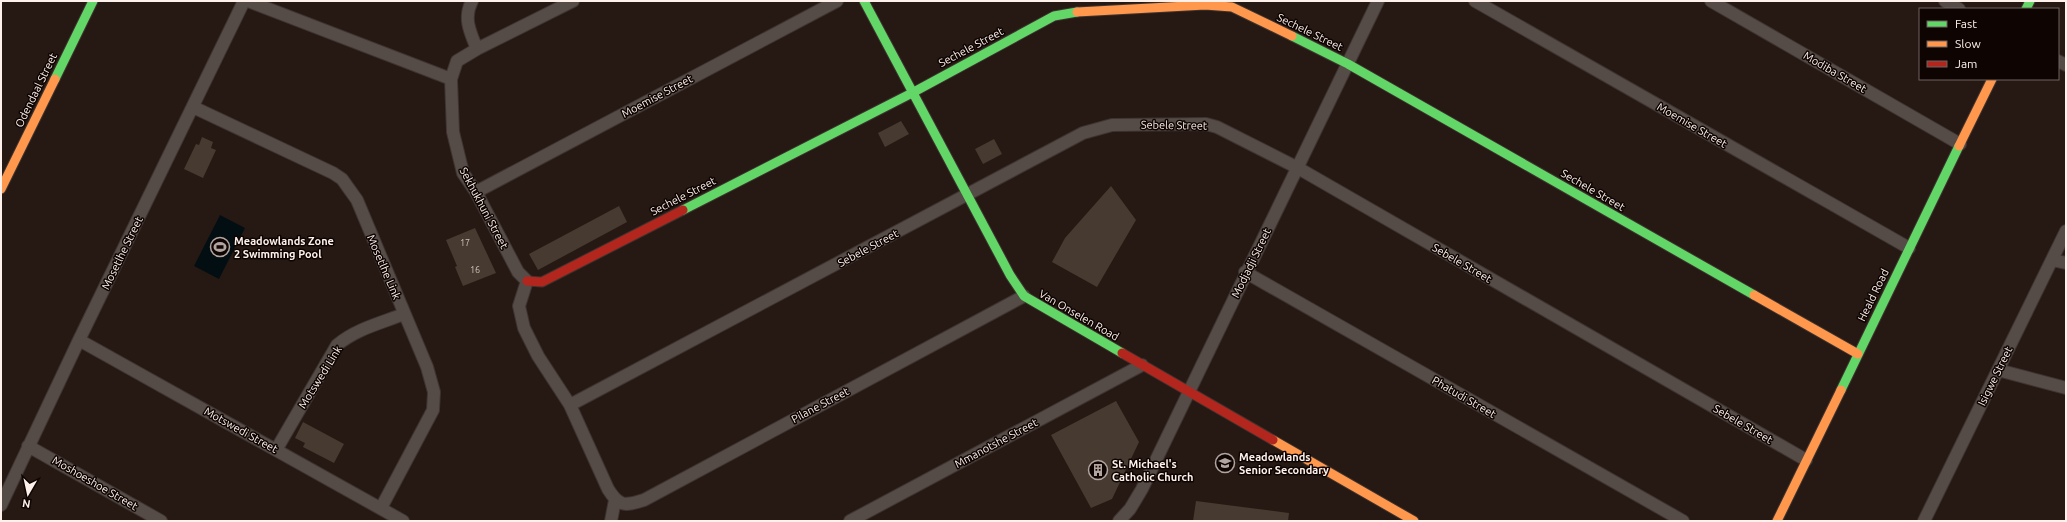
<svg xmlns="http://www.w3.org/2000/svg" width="2067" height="522" viewBox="0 0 2067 522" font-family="Ubuntu,sans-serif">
  <rect width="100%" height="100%" fill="#261913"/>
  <path fill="#030e12" d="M 220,215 L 245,228 L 219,279 L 194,266 Z"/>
  <path fill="#473a30" d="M 901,121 L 909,134 L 885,147 L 878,133 Z
    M 202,137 L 213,142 L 211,148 L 216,150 L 203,178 L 184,169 L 196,144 L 199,145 Z
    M 994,139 L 1002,154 L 983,164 L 975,149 Z
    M 1111,186 L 1136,220 L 1097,287 L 1052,262 L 1065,238 Z
    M 619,206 L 627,222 L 538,270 L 529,254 Z
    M 475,228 L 496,273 L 463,286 L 455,267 L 457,266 L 446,240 Z
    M 1116,401 L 1139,442 L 1112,499 L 1091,508 L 1051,435 Z
    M 303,422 L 344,444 L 334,463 L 303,447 L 305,443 L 295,438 Z
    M 1196,501 L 1289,513 L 1288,521 L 1193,521 Z"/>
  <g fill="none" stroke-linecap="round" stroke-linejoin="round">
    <g stroke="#3e3330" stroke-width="14">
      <path id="street" d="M 248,1 L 451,79
        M 472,1 C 463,18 470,32 477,49
        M 573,1 L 477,49 L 457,61 L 451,79 L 453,132 L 463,173 L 476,192 L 518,272 L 527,281 L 519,306 L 524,328 L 538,356 L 570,405 L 608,489 C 619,507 625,506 644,500 L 1024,296
        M 1475,1 L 1909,248
        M 1711,1 L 1960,144
        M 1945,1 L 1959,9
        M 2058,61 L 2066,65
        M 193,107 L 333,173 L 342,179 L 357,200 L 427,367 L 434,392 L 433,410 L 381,508
        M 476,192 L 837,1
        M 2052,260 L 2066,263
        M 1245,272 L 1683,521
        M 79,340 L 403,521
        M 1998,370 L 2066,388
        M 570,405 L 1083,133 L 1112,125 L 1206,124 L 1217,127 L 1298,168 L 1806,460
        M 28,446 L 161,521
        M 276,450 L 337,345 C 356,329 381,323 404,314
        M 1,505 L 79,340 L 244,1
        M 611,521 L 615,500
        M 850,521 L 1142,365
        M 1119,521 L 1130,509 L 1142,489 L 1378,1
        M 1924,521 L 2066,231"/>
    </g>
    <g stroke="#3e3330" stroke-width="11">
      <path id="fast" d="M 864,1 L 1010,275 L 1024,296 L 1122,353
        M 2026,9 L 2030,1
        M 1292,36 L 1348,64 L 1754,295
        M 55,79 L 93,1
        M 683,210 L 912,93 L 1054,16 L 1077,12
        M 1841,390 L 1959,146"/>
    </g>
    <g stroke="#3e3330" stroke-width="11">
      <path id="slow" d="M 1077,12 L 1205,5 L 1232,7 L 1292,36
        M 1959,146 L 1992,79
        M 1,189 L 55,79
        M 1754,295 L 1858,354
        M 1273,440 L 1414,521
        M 1777,521 L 1841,390"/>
    </g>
    <g stroke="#3e3330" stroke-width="11">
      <path id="jam" d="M 527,281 L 542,282 L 683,210
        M 1122,353 L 1273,440"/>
    </g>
    <use href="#street" stroke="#564c47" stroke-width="12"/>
    <use href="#fast" stroke="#63d668" stroke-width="9"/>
    <use href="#slow" stroke="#ff974d" stroke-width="9"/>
    <use href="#jam" stroke="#b3261e" stroke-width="9"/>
  </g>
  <defs>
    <g id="stadium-ring" transform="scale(1)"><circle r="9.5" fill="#0e0503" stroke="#b2a59f" stroke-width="1.5"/><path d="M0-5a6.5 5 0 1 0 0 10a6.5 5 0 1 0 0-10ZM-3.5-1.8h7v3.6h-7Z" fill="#b2a59f"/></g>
    <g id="school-ring" transform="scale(1)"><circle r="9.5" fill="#0e0503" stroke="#b2a59f" stroke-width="1.5"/><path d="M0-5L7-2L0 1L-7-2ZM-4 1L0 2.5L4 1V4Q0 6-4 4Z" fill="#b2a59f"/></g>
    <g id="building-ring" transform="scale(1)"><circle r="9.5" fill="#0e0503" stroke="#b2a59f" stroke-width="1.5"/><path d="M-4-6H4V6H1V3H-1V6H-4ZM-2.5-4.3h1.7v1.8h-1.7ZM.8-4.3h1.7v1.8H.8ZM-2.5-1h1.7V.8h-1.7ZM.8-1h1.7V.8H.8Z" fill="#b2a59f"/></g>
  </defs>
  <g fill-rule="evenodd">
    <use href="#stadium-ring" x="220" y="247"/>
    <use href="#school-ring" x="1225" y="463"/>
    <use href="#building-ring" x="1098" y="470"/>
  </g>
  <g text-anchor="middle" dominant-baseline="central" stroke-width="3" stroke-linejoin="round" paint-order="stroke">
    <g font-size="9" fill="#d0c2bc">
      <text x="465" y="243">17</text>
      <text x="475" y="270">16</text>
    </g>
    <g font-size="11" fill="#fef0ea" stroke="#0e0503">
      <text transform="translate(1310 32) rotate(26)">Sechele Street</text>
      <text transform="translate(971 47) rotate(-28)">Sechele Street</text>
      <text transform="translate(1835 72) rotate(30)">Modiba Street</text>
      <text transform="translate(36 90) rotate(-64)">Odendaal Street</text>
      <text transform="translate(657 96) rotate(-28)">Moemise Street</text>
      <text transform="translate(1174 125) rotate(1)">Sebele Street</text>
      <text transform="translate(1692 125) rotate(30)">Moemise Street</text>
      <text transform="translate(1593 190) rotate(30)">Sechele Street</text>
      <text transform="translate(683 196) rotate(-27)">Sechele Street</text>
      <text transform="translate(484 208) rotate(62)">Sekhukhuni Street</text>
      <text transform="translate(868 248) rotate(-28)">Sebele Street</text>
      <text transform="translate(122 253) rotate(-64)">Mosetlhe Street</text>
      <text transform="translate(1251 263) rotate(-64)">Modjadji Street</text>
      <text transform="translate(1462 263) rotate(30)">Sebele Street</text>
      <text transform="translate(384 267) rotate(67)">Mosetlhe Link</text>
      <text transform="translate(1873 295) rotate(-64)">Heald Road</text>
      <text transform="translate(1079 315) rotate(30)">Van Onselen Road</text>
      <text transform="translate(1995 376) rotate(-64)">Isigwe Street</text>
      <text transform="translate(320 377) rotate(-58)">Motswedi Link</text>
      <text transform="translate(1464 397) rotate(30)">Phatudi Street</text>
      <text transform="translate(820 405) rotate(-28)">Pilane Street</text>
      <text transform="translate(1743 424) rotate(30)">Sebele Street</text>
      <text transform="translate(241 430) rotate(29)">Motswedi Street</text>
      <text transform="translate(996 443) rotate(-28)">Mmanotshe Street</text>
      <text transform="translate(95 483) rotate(30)">Moshoeshoe Street</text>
    </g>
    <g font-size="11" font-weight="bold" fill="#fef0ea" stroke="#0e0503" text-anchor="start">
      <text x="234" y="241">Meadowlands Zone<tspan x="234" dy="13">2 Swimming Pool</tspan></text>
      <text x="1239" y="457">Meadowlands<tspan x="1239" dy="13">Senior Secondary</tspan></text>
      <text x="1112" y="464">St. Michael's<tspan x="1112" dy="13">Catholic Church</tspan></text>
    </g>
  </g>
  <rect width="2067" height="522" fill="none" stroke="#fef0ea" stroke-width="4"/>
  <rect x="1919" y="8" width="140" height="72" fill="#0e0503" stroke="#6e635f"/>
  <rect x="1927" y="21" width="20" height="6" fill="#63d668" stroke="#6e635f"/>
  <text x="1955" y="28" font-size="12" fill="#fef0ea">Fast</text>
  <rect x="1927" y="41" width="20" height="6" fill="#ff974d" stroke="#6e635f"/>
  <text x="1955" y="48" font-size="12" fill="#fef0ea">Slow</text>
  <rect x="1927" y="61" width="20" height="6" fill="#b3261e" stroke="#6e635f"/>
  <text x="1955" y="68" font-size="12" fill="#fef0ea">Jam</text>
  <g transform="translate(28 494) rotate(189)" stroke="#0e0503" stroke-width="3" paint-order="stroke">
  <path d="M0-3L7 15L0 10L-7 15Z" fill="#fef0ea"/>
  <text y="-6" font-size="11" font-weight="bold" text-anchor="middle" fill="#fef0ea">N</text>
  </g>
</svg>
